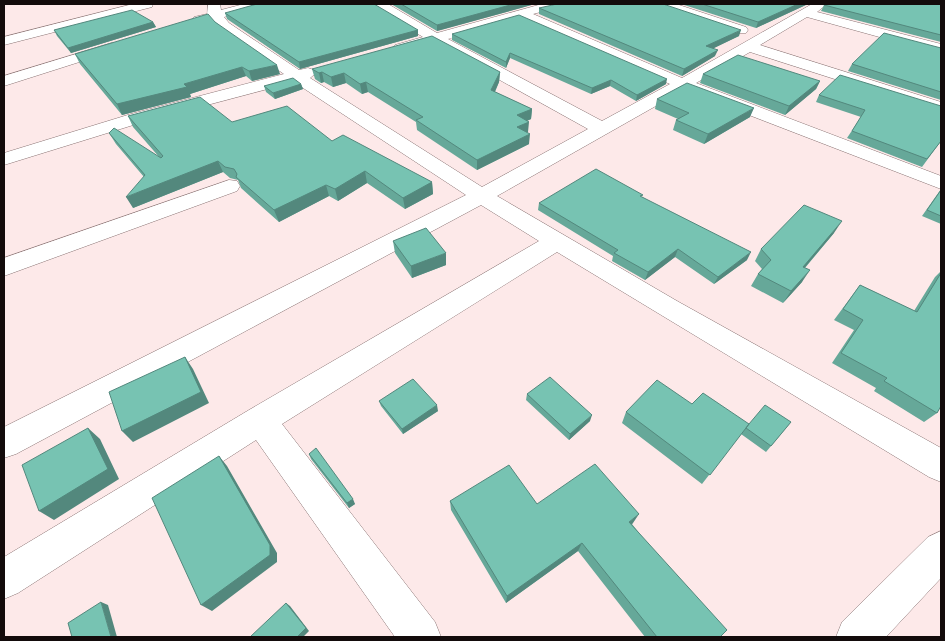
<svg xmlns="http://www.w3.org/2000/svg" width="945" height="641" viewBox="0 0 945 641" font-family="'Public Sans',sans-serif">
  <rect width="100%" height="100%" fill="#fde9e9"/>
  <g fill="none" stroke-linecap="round" stroke-linejoin="round">
    <g stroke="#8a7474" stroke-width="1">
      <path id="street" d="M 133,4 L 153,4 L 152,7 L 4,45 L 4,37 Z
        M 208,4 L 220,4 L 221,10 L 244,4 L 264,4 L 263,7 L 224,17 L 229,23 L 299,70 L 308,68 L 314,70 L 316,73 L 310,78 L 482,187 L 588,129 L 433,43 L 400,52 L 395,51 L 393,48 L 395,45 L 423,37 L 374,7 L 373,4 L 388,4 L 437,33 L 542,4 L 561,4 L 560,7 L 533,14 L 682,78 L 812,4 L 827,4 L 817,12 L 941,44 L 941,54 L 807,17 L 760,45 L 941,102 L 941,113 L 750,52 L 696,83 L 941,176 L 941,189 L 684,90 L 497,196 L 677,301 L 941,448 L 941,482 L 929,477 L 557,252 L 282,424 L 435,622 L 441,637 L 395,637 L 256,440 L 18,593 L 4,599 L 4,557 L 249,410 L 539,241 L 481,205 L 16,454 L 4,458 L 4,427 L 466,195 L 294,82 L 143,122 L 4,165 L 4,153 L 131,114 L 284,74 L 219,29 L 212,21 L 199,24 L 194,23 L 192,20 L 194,17 L 207,14 ZM 519,18 L 670,84 L 602,121 L 448,39 Z
        M 658,4 L 676,4 L 746,27 L 748,30 L 746,33 L 736,33 L 659,7 Z
        M 112,43 L 117,44 L 119,47 L 117,50 L 4,86 L 4,76 Z
        M 229,180 L 237,181 L 240,186 L 237,191 L 4,276 L 4,258 Z
        M 941,531 L 941,578 L 886,637 L 836,637 L 842,622 L 928,537 Z"/>
    </g>
    <use href="#street" fill="#fff" fill-rule="evenodd"/>
  </g>
  <path fill="#66a899" d="M 391,4 L 535,4 L 437,31 Z
    M 681,4 L 808,4 L 756,28 Z
    M 941,4 L 941,42 L 821,11 L 824,5 Z
    M 539,8 L 739,36 L 713,48 L 715,56 L 682,76 L 539,14 Z
    M 225,13 L 418,30 L 418,36 L 300,69 L 227,19 Z
    M 153,22 L 156,27 L 71,53 L 57,36 L 54,30 Z
    M 215,22 L 280,74 L 252,81 L 246,76 L 190,94 L 191,97 L 122,115 L 80,64 L 75,54 Z
    M 452,34 L 666,84 L 636,101 L 610,86 L 591,94 L 510,58 L 506,68 L 452,40 Z
    M 941,48 L 941,100 L 848,71 L 852,64 Z
    M 312,69 L 500,72 L 499,82 L 495,92 L 532,109 L 531,119 L 527,121 L 528,132 L 527,132 L 529,144 L 477,170 L 417,130 L 416,122 L 368,92 L 362,94 L 346,83 L 333,87 L 324,82 L 321,83 L 315,79 Z
    M 703,74 L 820,81 L 816,89 L 785,115 L 700,83 Z
    M 301,84 L 303,89 L 275,99 L 266,92 L 264,86 Z
    M 819,95 L 941,106 L 941,141 L 922,167 L 847,138 L 861,117 L 816,102 Z
    M 657,99 L 750,117 L 704,144 L 673,130 L 676,120 L 678,119 L 655,109 Z
    M 128,116 L 232,122 L 332,141 L 432,182 L 433,194 L 405,209 L 367,183 L 338,201 L 329,196 L 279,222 L 241,188 L 238,180 L 230,178 L 223,172 L 133,208 L 144,177 L 116,144 L 109,133 L 160,158 L 133,127 Z
    M 941,189 L 941,224 L 922,216 Z
    M 642,197 L 747,260 L 714,284 L 675,257 L 645,280 L 612,261 L 613,256 L 538,210 L 539,203 Z
    M 834,233 L 805,268 L 802,282 L 783,303 L 751,286 L 758,274 L 762,269 L 755,261 L 761,249 Z
    M 393,241 L 446,265 L 412,278 L 395,253 Z
    M 941,271 L 941,406 L 937,413 L 924,422 L 874,391 L 876,388 L 832,363 L 854,330 L 834,320 L 860,285 L 914,311 L 935,277 Z
    M 527,394 L 590,421 L 569,440 L 526,400 Z
    M 379,401 L 438,411 L 403,434 L 381,406 Z
    M 692,404 L 749,424 L 791,422 L 766,452 L 741,434 L 702,484 L 622,423 L 626,412 Z
    M 309,454 L 355,504 L 349,508 L 311,459 Z
    M 450,501 L 537,504 L 633,523 L 632,524 L 720,637 L 645,637 L 578,551 L 506,603 L 451,510 Z"/>
  <path fill="#53887d" d="M 514,4 L 535,4 L 437,31 L 437,25 Z
    M 798,4 L 808,4 L 756,28 L 758,22 Z
    M 153,22 L 156,27 L 71,53 L 68,48 Z
    M 418,30 L 418,36 L 300,69 L 299,62 Z
    M 741,30 L 739,36 L 704,53 L 706,46 Z
    M 718,50 L 715,56 L 682,76 L 684,69 Z
    M 510,53 L 510,58 L 506,68 L 506,62 Z
    M 277,65 L 280,74 L 252,81 L 249,71 Z
    M 242,67 L 246,76 L 190,94 L 191,97 L 122,115 L 117,104 Z
    M 322,72 L 324,82 L 321,83 L 319,73 Z
    M 500,72 L 499,82 L 491,100 L 491,90 Z
    M 344,73 L 346,83 L 333,87 L 331,77 Z
    M 667,79 L 666,84 L 636,101 L 637,95 Z
    M 611,80 L 610,86 L 591,94 L 592,88 Z
    M 820,81 L 816,89 L 785,115 L 789,106 Z
    M 366,82 L 368,92 L 362,94 L 360,84 Z
    M 301,84 L 303,89 L 275,99 L 273,93 Z
    M 754,108 L 750,117 L 704,144 L 708,134 Z
    M 532,109 L 531,119 L 517,125 L 517,115 Z
    M 529,122 L 528,132 L 517,137 L 517,127 Z
    M 530,134 L 529,144 L 477,170 L 477,160 Z
    M 218,161 L 223,172 L 133,208 L 126,197 Z
    M 365,171 L 367,183 L 338,201 L 335,189 Z
    M 432,182 L 433,194 L 405,209 L 403,198 Z
    M 326,185 L 329,196 L 279,222 L 274,210 Z
    M 842,221 L 834,233 L 795,279 L 803,267 Z
    M 678,249 L 675,257 L 645,280 L 648,272 Z
    M 751,252 L 747,260 L 714,284 L 718,277 Z
    M 446,253 L 446,265 L 412,278 L 411,266 Z
    M 810,270 L 802,282 L 783,303 L 791,291 Z
    M 185,357 L 193,369 L 209,403 L 133,442 L 122,431 Z
    M 437,405 L 438,411 L 403,434 L 402,429 Z
    M 592,415 L 590,421 L 569,440 L 570,434 Z
    M 88,428 L 100,439 L 119,479 L 54,520 L 39,511 Z
    M 219,456 L 227,466 L 277,553 L 277,562 L 212,611 L 201,605 Z
    M 353,499 L 355,504 L 349,508 L 347,503 Z
    M 639,514 L 633,523 L 624,530 L 629,522 Z
    M 582,543 L 578,551 L 506,603 L 507,596 Z
    M 101,602 L 108,605 L 117,637 L 111,637 Z
    M 286,603 L 290,606 L 309,631 L 303,637 L 297,637 Z"/>
  <path fill="#77c3b2" stroke="#53887d" d="M 257,4 L 374,4 L 418,30 L 299,62 L 225,13 Z
    M 401,4 L 514,4 L 437,25 Z
    M 557,4 L 663,4 L 741,30 L 706,46 L 718,50 L 684,69 L 539,8 Z
    M 702,4 L 798,4 L 758,22 Z
    M 826,4 L 941,4 L 941,35 L 824,5 Z
    M 132,10 L 153,22 L 68,48 L 54,30 Z
    M 208,14 L 215,22 L 277,65 L 249,71 L 242,67 L 184,84 L 187,87 L 117,104 L 75,54 Z
    M 519,15 L 667,79 L 637,95 L 611,80 L 592,88 L 510,53 L 506,62 L 452,34 Z
    M 884,33 L 941,48 L 941,92 L 852,64 Z
    M 432,36 L 500,72 L 491,90 L 532,109 L 517,115 L 529,122 L 517,127 L 530,134 L 477,160 L 416,120 L 423,117 L 366,82 L 360,84 L 344,73 L 331,77 L 322,72 L 319,73 L 312,69 Z
    M 738,55 L 820,81 L 789,106 L 703,74 Z
    M 840,75 L 941,106 L 941,141 L 927,159 L 852,131 L 865,110 L 819,95 Z
    M 293,78 L 301,84 L 273,93 L 264,86 Z
    M 687,83 L 754,108 L 708,134 L 676,120 L 689,113 L 657,99 Z
    M 200,97 L 232,122 L 287,106 L 332,141 L 343,135 L 432,182 L 403,198 L 365,171 L 335,189 L 326,185 L 274,210 L 236,177 L 237,174 L 234,169 L 225,167 L 218,161 L 126,197 L 145,175 L 109,133 L 114,128 L 161,158 L 163,156 L 128,116 Z
    M 596,169 L 643,195 L 640,196 L 751,252 L 718,277 L 678,249 L 648,272 L 614,253 L 618,250 L 539,203 Z
    M 941,190 L 941,216 L 927,210 Z
    M 804,205 L 842,221 L 803,267 L 810,270 L 791,291 L 758,274 L 771,260 L 761,249 Z
    M 426,228 L 446,253 L 411,266 L 393,241 Z
    M 941,273 L 941,406 L 937,413 L 884,381 L 887,378 L 841,353 L 863,320 L 843,309 L 860,285 L 917,312 Z
    M 185,357 L 201,392 L 122,431 L 109,392 Z
    M 550,377 L 592,415 L 570,434 L 527,394 Z
    M 413,379 L 437,405 L 402,429 L 379,401 Z
    M 657,380 L 692,404 L 703,393 L 749,424 L 710,475 L 626,412 Z
    M 765,405 L 791,422 L 771,446 L 746,428 L 749,424 Z
    M 88,428 L 108,469 L 39,511 L 22,465 Z
    M 316,448 L 353,499 L 347,503 L 309,454 Z
    M 219,456 L 270,545 L 270,555 L 201,605 L 152,498 Z
    M 595,464 L 639,514 L 629,522 L 727,630 L 720,637 L 657,637 L 582,543 L 507,596 L 450,501 L 509,465 L 537,504 Z
    M 101,602 L 111,637 L 72,637 L 68,623 Z
    M 286,603 L 306,628 L 297,637 L 250,637 Z"/>
  <rect width="945" height="641" fill="none" stroke="#130b0b" stroke-width="10"/>
</svg>
